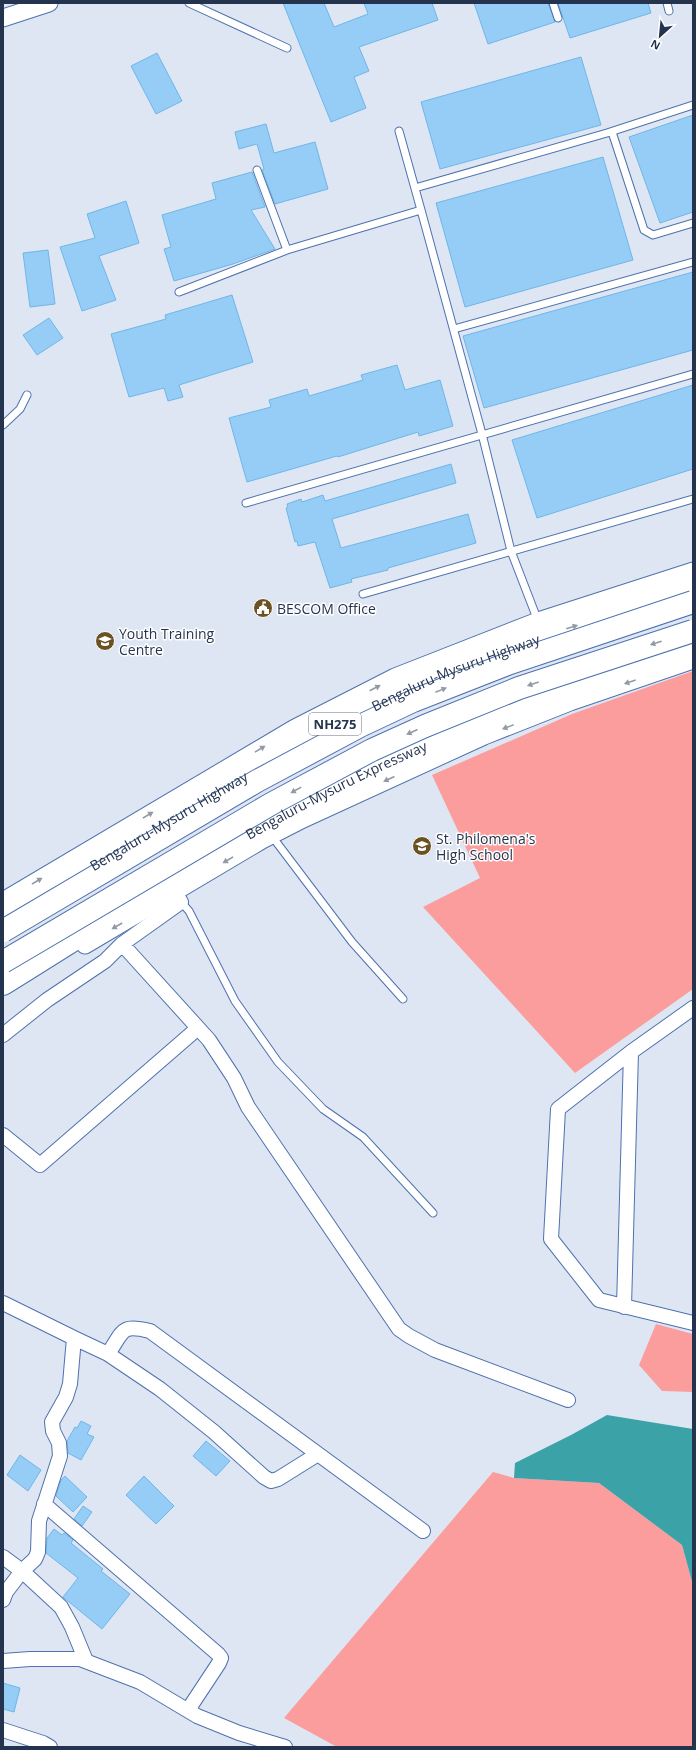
<svg xmlns="http://www.w3.org/2000/svg" width="696" height="1750" viewBox="0 0 696 1750" font-family="'Open Sans',sans-serif">
  <rect width="100%" height="100%" fill="#dee6f4"/>
  <path fill="#fb9d9c" d="M 693,671 L 693,989 L 575,1073 L 423,907 L 480,878 L 432,775 L 572,714 Z
    M 656,1324 L 693,1334 L 693,1392 L 662,1391 L 639,1365 Z
    M 493,1472 L 514,1478 L 599,1483 L 682,1545 L 693,1585 L 693,1747 L 337,1747 L 284,1718 Z"/>
  <path fill="#3ba2a7" d="M 607,1415 L 693,1429 L 693,1585 L 682,1545 L 599,1483 L 514,1478 L 515,1463 L 571,1435 Z"/>
  <path fill="#95cdf6" stroke="#6fb6e8" d="M 283,3 L 324,3 L 334,27 L 368,14 L 364,3 L 432,3 L 438,20 L 359,47 L 369,71 L 354,77 L 366,108 L 331,122 Z
    M 474,3 L 548,3 L 555,22 L 488,44 Z
    M 558,3 L 648,3 L 651,13 L 570,38 Z
    M 157,53 L 182,101 L 156,114 L 131,66 Z
    M 581,57 L 601,125 L 440,169 L 421,102 Z
    M 693,115 L 693,212 L 660,223 L 629,137 Z
    M 266,124 L 274,153 L 315,142 L 328,189 L 275,204 L 262,170 L 264,169 L 257,144 L 239,149 L 235,132 Z
    M 603,157 L 633,260 L 465,307 L 436,203 Z
    M 252,172 L 265,207 L 251,210 L 275,249 L 233,264 L 174,281 L 164,249 L 171,247 L 162,215 L 216,199 L 212,183 Z
    M 126,201 L 139,243 L 99,256 L 116,300 L 82,311 L 60,247 L 95,238 L 87,214 Z
    M 48,250 L 55,304 L 30,307 L 23,253 Z
    M 693,272 L 693,350 L 484,408 L 463,336 Z
    M 232,295 L 253,362 L 179,385 L 183,397 L 168,401 L 164,388 L 129,397 L 111,334 L 166,319 L 165,315 Z
    M 49,318 L 63,338 L 37,355 L 23,335 Z
    M 397,365 L 405,390 L 440,380 L 453,426 L 419,436 L 418,432 L 338,457 L 337,456 L 247,482 L 229,418 L 271,407 L 269,400 L 307,389 L 309,396 L 363,380 L 361,375 Z
    M 693,385 L 693,469 L 537,518 L 512,440 Z
    M 451,464 L 456,483 L 332,519 L 341,548 L 468,514 L 476,543 L 388,568 L 388,570 L 351,579 L 352,582 L 330,588 L 315,542 L 298,546 L 297,541 L 295,542 L 286,508 L 288,507 L 287,504 L 301,499 L 302,502 L 323,495 L 325,501 Z
    M 81,1421 L 91,1426 L 87,1434 L 94,1437 L 81,1460 L 68,1453 L 67,1441 L 75,1427 L 77,1428 Z
    M 206,1441 L 230,1461 L 216,1476 L 193,1456 Z
    M 20,1455 L 41,1470 L 28,1491 L 7,1475 Z
    M 65,1476 L 87,1497 L 73,1512 L 56,1496 L 61,1480 Z
    M 144,1476 L 174,1506 L 156,1524 L 126,1495 Z
    M 83,1506 L 92,1512 L 82,1526 L 74,1519 Z
    M 54,1529 L 62,1535 L 64,1533 L 73,1540 L 71,1543 L 103,1569 L 101,1571 L 130,1594 L 102,1629 L 63,1597 L 78,1578 L 46,1553 L 47,1538 Z
    M 3,1683 L 20,1688 L 14,1712 L 3,1709 Z"/>
  <g fill="none" stroke-linecap="round" stroke-linejoin="round">
    <g stroke="#4e72ad" stroke-width="9">
      <path id="service" d="M 189,3 L 287,48
        M 553,3 L 558,18
        M 667,3 L 669,11
        M 612,132 L 644,230 L 653,235 L 693,223
        M 257,170 L 287,250
        M 415,188 L 607,133 L 693,105
        M 421,210 L 482,434 L 511,551 L 538,621
        M 179,292 L 287,250 L 421,210 L 399,131
        M 454,329 L 693,262
        M 3,425 L 20,409 L 27,395
        M 246,503 L 693,374
        M 363,594 L 693,499
        M 271,835 L 352,942 L 403,999
        M 181,902 L 189,911 L 235,1001 L 278,1062 L 323,1109 L 363,1137 L 433,1213"/>
    </g>
    <g stroke="#4e72ad" stroke-width="16">
      <path id="minor" d="M 122,944 L 209,1040 L 234,1078 L 248,1107 L 399,1329 L 409,1336 L 435,1350 L 568,1400
        M 693,1008 L 631,1052 L 558,1109 L 551,1239 L 599,1300 L 693,1323
        M 3,1035 L 47,1000 L 105,961 L 122,944 L 181,902 L 175,892
        M 3,1135 L 40,1165 L 198,1028
        M 3,1303 L 74,1338
        M 624,1307 L 631,1052
        M 108,1354 C 124,1330 121,1324 150,1331 L 423,1531
        M 44,1504 L 218,1654 L 221,1658 L 219,1663 L 188,1710
        M 3,1557 L 22,1571 L 61,1607 L 72,1627 L 86,1661
        M 3,1600 L 6,1592 L 22,1571 L 35,1559 L 38,1552 L 39,1521 L 60,1456 L 59,1443 L 53,1431 L 52,1422 L 66,1397 L 70,1384 L 74,1338 L 108,1354 L 160,1389 L 214,1432 L 264,1477 L 271,1481 L 278,1479 L 318,1454
        M 3,1661 L 30,1659 L 80,1659 L 140,1682 L 197,1716 L 239,1733 L 285,1747
        M 3,1730 L 43,1743 L 50,1747"/>
    </g>
    <g stroke="#4e72ad" stroke-width="19">
      <path id="tertiary" d="M 3,18 L 49,3
        M 3,901 L 295,728 L 395,677 L 538,621 L 693,571
        M 85,945 L 262,840 L 303,819 L 484,736 L 570,702 L 693,660"/>
    </g>
    <g stroke="#4e72ad" stroke-width="24">
      <g id="trunk">
        <path id="s1" d="M 3,918 L 311,736 L 439,674 L 544,636 L 693,587"/>
        <path id="s2" d="M 3,984 C 119,912 234,836 357,776 C 465,723 580,684 693,645"/>
      </g>
    </g>
    <use href="#service" stroke="#fff" stroke-width="7"/>
    <use href="#minor" stroke="#fff" stroke-width="14"/>
    <use href="#tertiary" stroke="#fff" stroke-width="17"/>
    <use href="#trunk" stroke="#fff" stroke-width="22"/>
    <g stroke="#4e72ad" stroke-width="24" stroke-linecap="butt">
      <path id="trunk-bridge" d="M 3,931 L 257,781 L 360,726 L 413,701 L 510,663 L 693,602
        M 3,962 L 271,804 L 372,750 L 425,726 L 519,688 L 693,631"/>
    </g>
    <use href="#trunk-bridge" stroke="#fff" stroke-width="22"/>
  </g>
  <defs><path id="oneway-solid" d="M-6-.8H1V-3.2L6.5 0L1 3.2V.8H-6Z"/></defs>
  <g fill="#929aa6">
    <use href="#oneway-solid" transform="translate(572 627) rotate(-18)"/>
    <use href="#oneway-solid" transform="translate(656 643) rotate(162)"/>
    <use href="#oneway-solid" transform="translate(630 682) rotate(161)"/>
    <use href="#oneway-solid" transform="translate(533 684) rotate(161)"/>
    <use href="#oneway-solid" transform="translate(375 688) rotate(-27)"/>
    <use href="#oneway-solid" transform="translate(441 690) rotate(-22)"/>
    <use href="#oneway-solid" transform="translate(508 727) rotate(159)"/>
    <use href="#oneway-solid" transform="translate(412 732) rotate(155)"/>
    <use href="#oneway-solid" transform="translate(260 749) rotate(-31)"/>
    <use href="#oneway-solid" transform="translate(389 779) rotate(156)"/>
    <use href="#oneway-solid" transform="translate(296 790) rotate(151)"/>
    <use href="#oneway-solid" transform="translate(148 815) rotate(-31)"/>
    <use href="#oneway-solid" transform="translate(228 860) rotate(149)"/>
    <use href="#oneway-solid" transform="translate(37 881) rotate(-31)"/>
    <use href="#oneway-solid" transform="translate(117 926) rotate(150)"/>
  </g>
  <defs>
    <g id="civic-disc" transform="scale(1)"><circle r="9.5" fill="#6b5223" stroke="#fff"/><path d="M-.6-6.5H3V-4.5H.6V-3L4-1V1h2V6H-6V1h2V-1L-.6-3ZM-1.2 2.5V6h2.4V2.5Z" fill="#fff"/></g>
    <g id="university-disc" transform="scale(1)"><circle r="9.5" fill="#6b5223" stroke="#fff"/><path d="M0-5L7-2L0 1L-7-2ZM-4 1L0 2.5L4 1V4Q0 6-4 4Z" fill="#fff"/></g>
    <g id="school-disc" transform="scale(1)"><circle r="9.5" fill="#6b5223" stroke="#fff"/><path d="M0-5L7-2L0 1L-7-2ZM-4 1L0 2.5L4 1V4Q0 6-4 4Z" fill="#fff"/></g>
  </defs>
  <g fill-rule="evenodd">
    <use href="#civic-disc" x="263" y="608"/>
    <use href="#university-disc" x="105" y="641"/>
    <use href="#school-disc" x="422" y="846"/>
  </g>
  <g text-anchor="middle" dominant-baseline="central" stroke-width="3" stroke-linejoin="round" paint-order="stroke">
    <rect fill="#fff" stroke="#667183" stroke-width="1" x="309" y="713" width="52" height="22" rx="3"/>
    <g font-size="13" font-weight="bold" fill="#25344e">
      <text x="335" y="724">NH275</text>
    </g>
    <g font-size="14" fill="#25344e" stroke="#fff" text-anchor="start">
      <text x="277" y="608">BESCOM Office</text>
      <text x="119" y="633">Youth Training<tspan x="119" dy="16">Centre</tspan></text>
      <text x="436" y="838">St. Philomena's<tspan x="436" dy="16">High School</tspan></text>
    </g>
    <g font-size="14" fill="#25344e" stroke="#fff">
      <text stroke="none"><textPath href="#s1" startOffset="516">Bengaluru-Mysuru Highway</textPath></text>
      <text stroke="none"><textPath href="#s2" startOffset="386">Bengaluru-Mysuru Expressway</textPath></text>
      <text stroke="none"><textPath href="#s1" startOffset="192">Bengaluru-Mysuru Highway</textPath></text>
    </g>
  </g>
  <rect width="696" height="1750" fill="none" stroke="#25344e" stroke-width="8"/>
  <g transform="translate(660 36) rotate(207)" stroke="#ffffff" stroke-width="3" paint-order="stroke">
  <path d="M0-3L7 15L0 10L-7 15Z" fill="#25344e"/>
  <text y="-6" font-size="11" font-weight="bold" text-anchor="middle" fill="#25344e">N</text>
  </g>
</svg>
